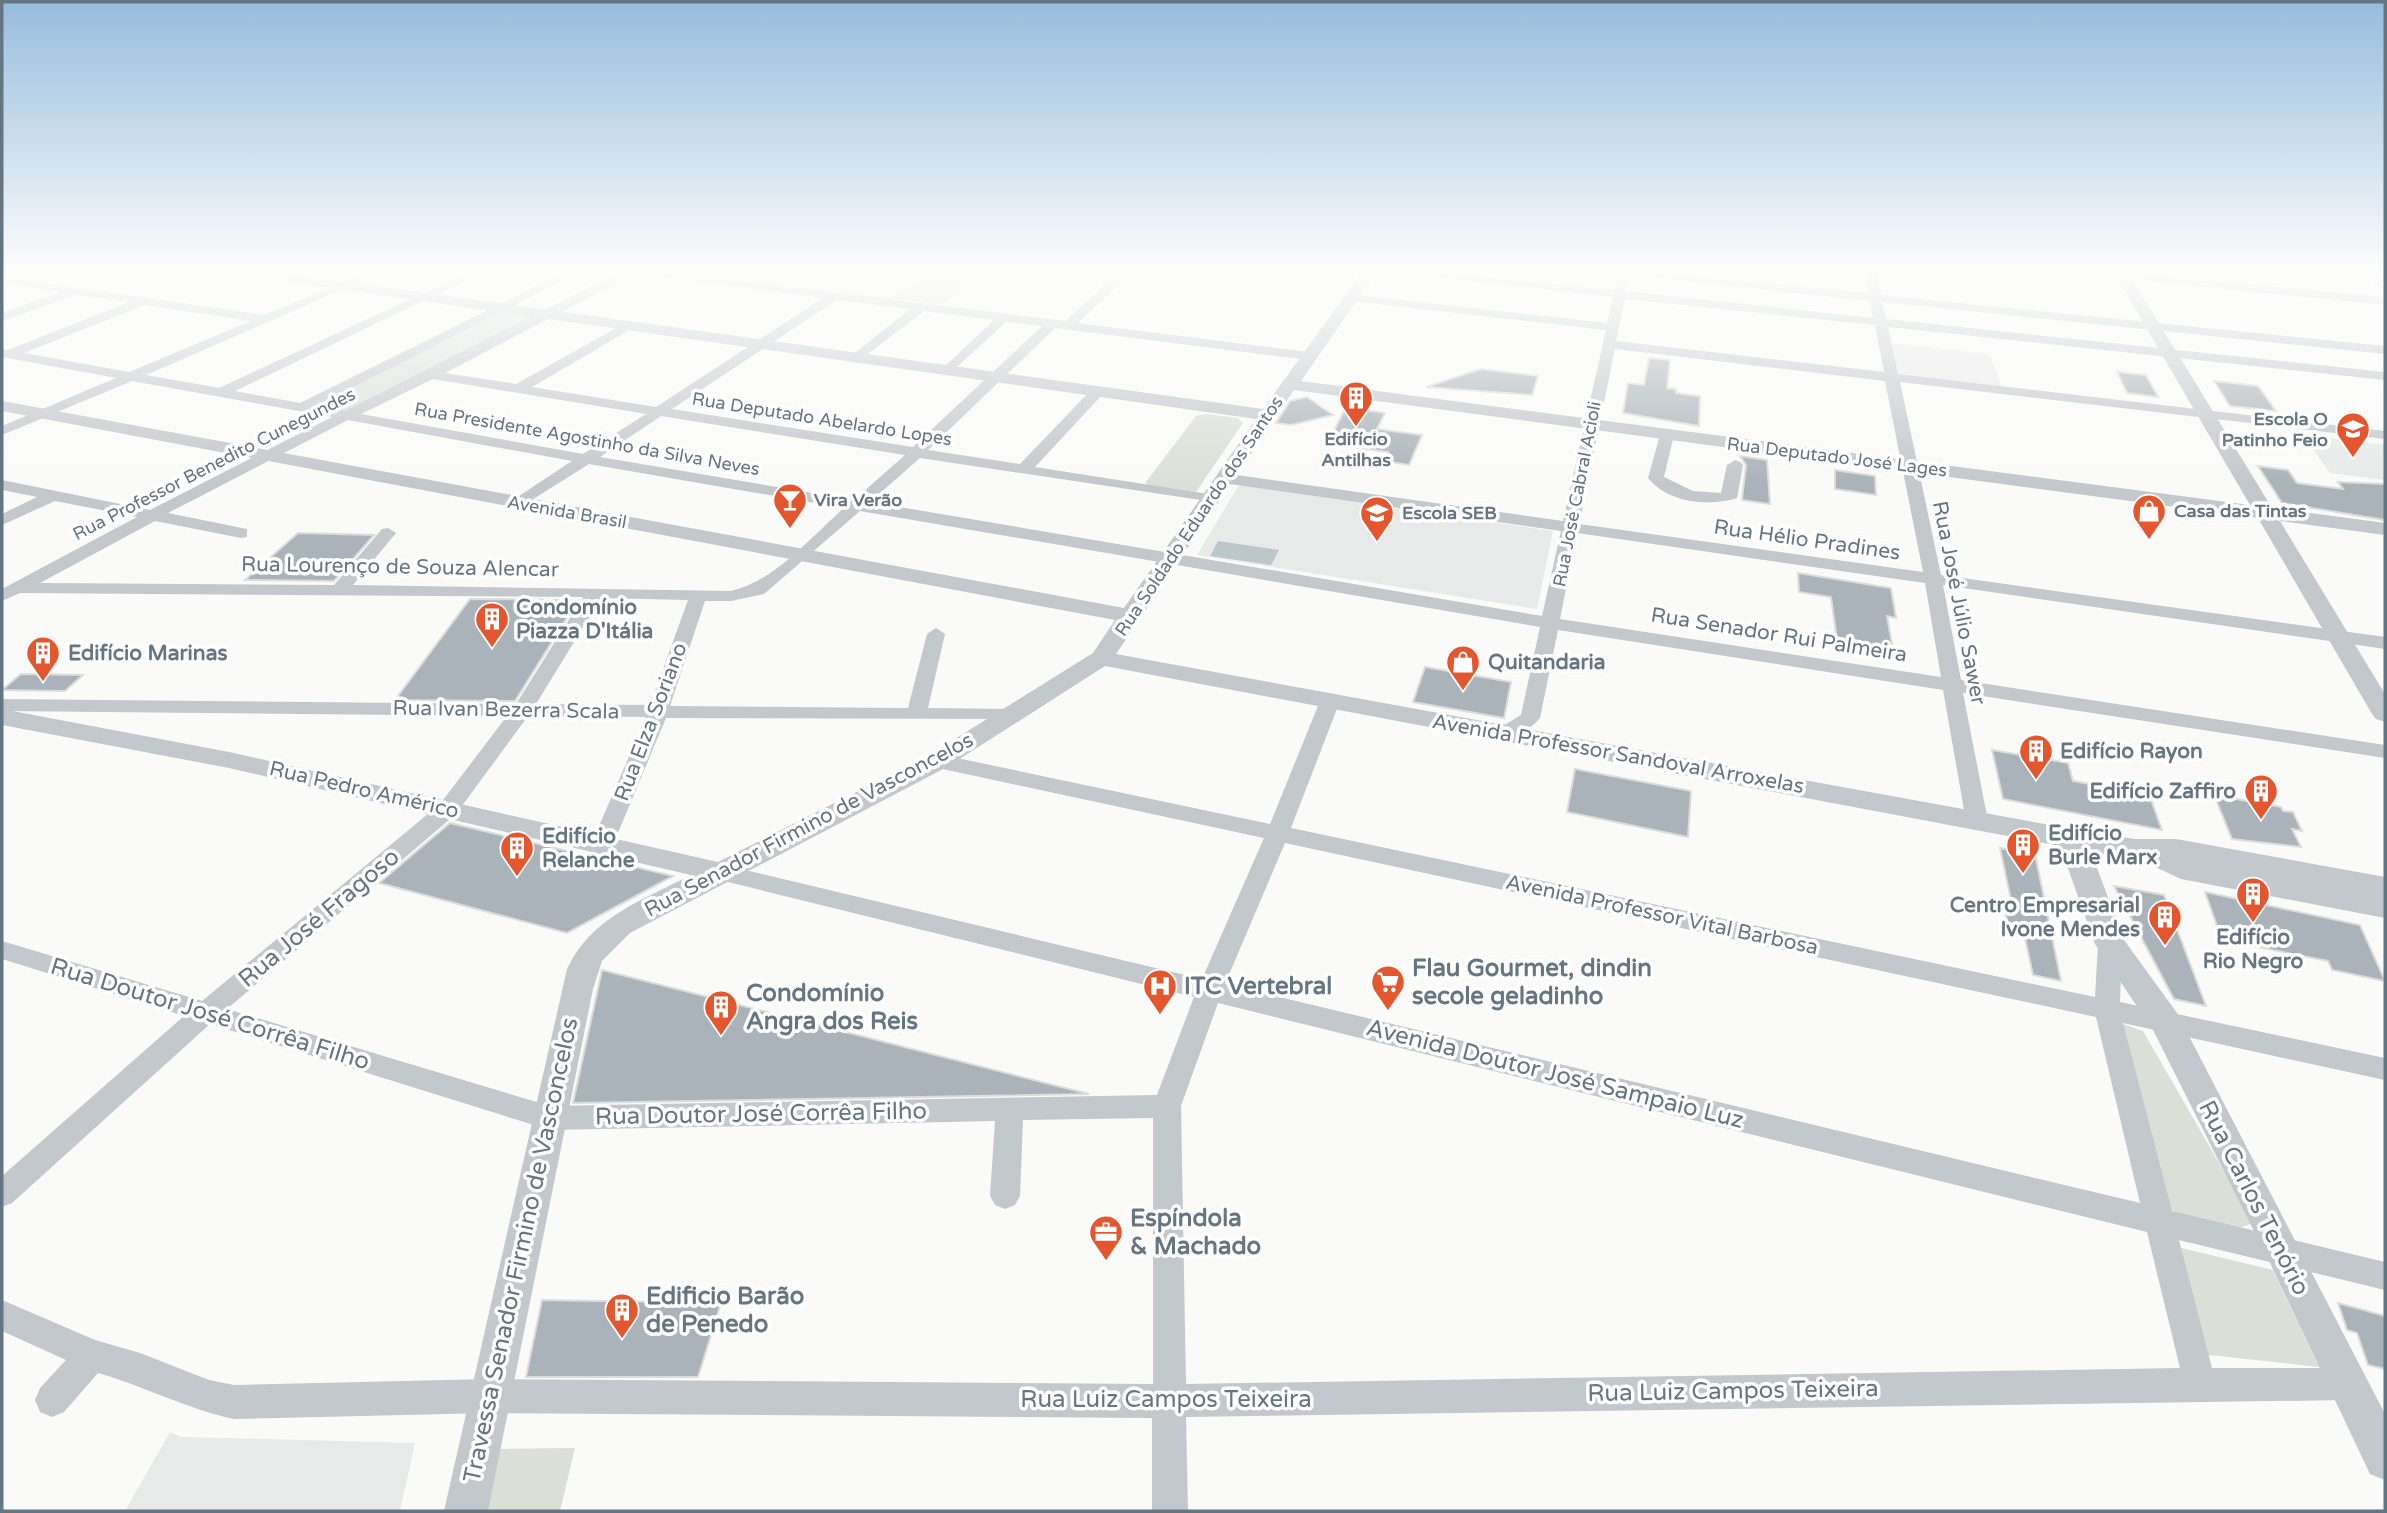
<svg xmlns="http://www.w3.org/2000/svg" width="2387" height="1513" viewBox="0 0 2387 1513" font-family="'Varela Round',sans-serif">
  <rect width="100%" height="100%" fill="#fafaf8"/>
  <path fill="#e8e9e9" d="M 666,271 L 987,271 L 942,306 Z
    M 1891,343 L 1990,354 L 2001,386 L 1897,374 Z
    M 2303,435 L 2385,445 L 2385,480 L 2330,473 Z
    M 1239,485 L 1553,531 L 1537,609 L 1197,555 Z
    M 170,1432 L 181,1437 L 415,1443 L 400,1511 L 125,1511 Z"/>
  <path fill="#dadfd7" d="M 927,273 L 977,279 L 944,304 L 893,298 Z
    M 500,308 L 548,314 L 346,416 L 303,407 Z
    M 1206,414 L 1238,418 L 1243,423 L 1196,492 L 1149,487 L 1146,482 L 1196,416 Z
    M 2123,1024 L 2143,1031 L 2253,1222 C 2228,1239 2185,1219 2162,1204 Z
    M 2173,1246 L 2273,1270 L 2319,1367 L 2200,1354 Z
    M 575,1448 L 560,1511 L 484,1511 L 498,1449 Z"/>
  <path fill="#bbc7cb" d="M 1218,541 L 1279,550 L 1271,565 L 1210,556 Z"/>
  <path fill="#aab3b9" stroke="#dcdcda" stroke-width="2" d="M 1649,358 L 1670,360 L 1667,388 L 1676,389 L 1676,393 L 1700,396 L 1699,426 L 1623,413 L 1628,383 L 1644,385 Z
    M 1481,369 L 1538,376 L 1532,395 L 1426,387 Z
    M 2117,372 L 2146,375 L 2158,397 L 2127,393 Z
    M 2214,381 L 2258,386 L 2276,411 L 2230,406 Z
    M 1307,397 L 1333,415 L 1291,425 L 1276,423 L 1290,401 Z
    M 1346,407 L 1385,413 L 1377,429 L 1422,435 L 1409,465 L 1384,461 L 1388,452 L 1327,444 Z
    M 1740,456 L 1767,460 L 1770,504 L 1742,500 L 1746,465 Z
    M 2258,466 L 2288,470 L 2297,483 L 2343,489 L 2338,482 L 2385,484 L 2385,520 L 2282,503 Z
    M 1835,470 L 1875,476 L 1876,495 L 1835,489 Z
    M 298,533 L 374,535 L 334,581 L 245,580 Z
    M 1798,573 L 1891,588 L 1896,618 L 1887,616 L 1894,656 L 1838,647 L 1831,597 L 1799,592 Z
    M 470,599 L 578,600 L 515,701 L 395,700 Z
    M 1425,667 L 1511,682 L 1504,718 L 1413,702 Z
    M 21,674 L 83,675 L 65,691 L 2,690 Z
    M 1992,750 L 2068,763 L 2073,781 L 2149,794 L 2162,830 L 2003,799 Z
    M 1575,769 L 1691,791 L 1688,837 L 1567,812 Z
    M 2214,795 L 2281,807 L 2283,811 L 2293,812 L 2302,831 L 2292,829 L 2301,847 L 2232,839 Z
    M 450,823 L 673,876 L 567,933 L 379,883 Z
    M 2000,848 L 2035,854 L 2061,981 L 2033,975 L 2025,938 L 2010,935 L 2002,898 L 2011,900 Z
    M 2114,886 L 2164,895 L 2206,1006 L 2174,999 Z
    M 2205,892 L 2360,925 L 2385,981 L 2332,970 L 2328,961 L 2222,940 Z
    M 602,970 L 1089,1094 L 573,1103 Z
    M 542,1300 L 721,1303 L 698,1377 L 526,1377 Z
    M 2338,1303 L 2385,1316 L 2385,1369 L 2368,1365 L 2357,1333 L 2347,1330 Z"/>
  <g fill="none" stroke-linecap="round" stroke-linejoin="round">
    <path fill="#c3c8cc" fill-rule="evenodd" d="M 369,271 L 385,271 L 146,375 L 219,388 L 471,271 L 486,271 L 235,391 L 300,403 L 567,271 L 582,271 L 316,406 L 345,411 L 622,271 L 662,271 L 1065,321 L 1120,271 L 1133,271 L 1078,323 L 1308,352 L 1315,356 L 1308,360 L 1055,328 L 928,450 L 1020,464 L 1093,388 L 1103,388 L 1103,394 L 1035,467 L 1208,494 L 1216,499 L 1214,502 L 920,458 L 870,502 L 1542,616 L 1561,531 L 1223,483 L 1215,478 L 1223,473 L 1563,521 L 1606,330 L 1351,301 L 1347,300 L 1347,294 L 1607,323 L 1613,297 L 1401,274 L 1395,271 L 1432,271 L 1614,290 L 1618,280 L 1622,279 L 1628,283 L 1626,291 L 1873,318 L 1870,301 L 1616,274 L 1610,271 L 1648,271 L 1869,293 L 1864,271 L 1876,271 L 1881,295 L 2385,346 L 2385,354 L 1882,302 L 1886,319 L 2385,372 L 2385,380 L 1888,327 L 1898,374 L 2385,431 L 2385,439 L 1900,382 L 1941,575 L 2385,637 L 2385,649 L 1943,585 L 1961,680 L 2385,745 L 2385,758 L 1963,693 L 1988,821 L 1985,826 L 1969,826 L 1966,821 L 1943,690 L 1558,630 L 1540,718 C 1529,732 1505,741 1488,736 L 1485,732 L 1488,728 L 1506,724 L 1521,715 L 1540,627 L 860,511 L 764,594 L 731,601 L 705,601 L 670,706 L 908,708 L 927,634 L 936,628 L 945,634 L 928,708 L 1011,709 L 1021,715 L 1018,719 L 666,718 L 612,847 L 609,852 L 593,852 L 590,847 L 646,717 L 528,716 L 456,814 L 227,1009 L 550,1106 L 1157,1095 L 1194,997 L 724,881 L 716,879 L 712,873 L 716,867 L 724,865 L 1202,979 L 1264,838 L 938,768 L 927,761 L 938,754 L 1270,824 L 1320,701 L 1330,695 L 1340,701 L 1291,828 L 2095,997 L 2098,944 L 2101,938 L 2110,935 L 2119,938 L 2122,944 L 2120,1002 L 2385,1058 L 2385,1080 L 2123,1023 L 2172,1211 L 2385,1262 L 2385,1290 L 2179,1240 L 2212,1368 L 2346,1368 L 2358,1372 L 2363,1384 L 2358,1396 L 2346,1400 L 1186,1417 L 1188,1511 L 1152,1511 L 1152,1418 L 489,1413 L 234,1419 C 187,1409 144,1386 98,1373 L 64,1412 L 52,1417 L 40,1412 L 35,1400 L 40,1388 L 66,1360 L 2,1331 L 2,1300 L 95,1340 L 140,1353 L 209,1380 L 234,1385 L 489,1379 L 1153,1384 L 1153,1118 L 1023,1120 L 1020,1196 L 1015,1205 L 1005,1209 L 995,1205 L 990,1196 L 995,1121 L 550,1130 L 210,1024 L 12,1203 L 2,1207 L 2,1176 L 184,1016 L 2,959 L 2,941 L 202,1001 L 440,804 L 507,716 L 2,711 L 2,699 L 516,704 L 583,597 L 20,593 L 2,601 L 2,589 L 137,517 L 55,501 L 2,525 L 2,514 L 37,497 L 2,490 L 2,480 L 150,510 L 332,417 L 132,381 L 2,435 L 2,426 L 116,378 L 2,357 L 2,349 L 8,350 L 129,302 L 76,295 L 2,321 L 2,313 L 60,292 L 2,283 L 2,277 L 265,315 ZM 634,274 L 823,298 L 656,407 L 532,387 L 631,329 L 631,323 L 627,322 L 516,384 L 445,373 ZM 1625,299 L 1875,325 L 1884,372 L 1616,341 ZM 837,300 L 910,309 L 851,356 L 849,359 L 856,363 L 924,311 L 994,320 L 943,368 L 943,374 L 948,375 L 1006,322 L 1042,326 L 913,447 L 672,409 ZM 145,305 L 251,321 L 129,372 L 24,353 ZM 1615,349 L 1885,381 L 1923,572 L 1579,524 ZM 433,379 L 646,414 L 583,454 L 361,414 ZM 661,416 L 905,455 L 854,500 L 600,457 ZM 348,420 L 572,461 L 513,500 L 511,503 L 519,508 L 589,464 L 844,508 C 811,537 775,581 731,591 L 353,585 L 396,533 L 388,528 L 382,529 L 334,585 L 40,583 L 155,521 L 241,538 L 247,537 L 247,529 L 168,513 ZM 1577,533 L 1925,583 L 1941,677 L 1560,619 ZM 601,598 L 688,600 L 650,705 L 536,704 ZM 1285,843 L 2096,1017 L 2140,1203 L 1225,984 ZM 1218,1003 L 2147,1232 L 2180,1368 L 1186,1384 L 1181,1106 Z
      M 2072,271 L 2112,271 L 2385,297 L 2385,305 L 2078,274 Z
      M 1667,431 L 1674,435 L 1664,477 L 1693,491 L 1721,493 L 1727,465 L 1735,460 L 1740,462 L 1743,465 L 1737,498 C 1709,507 1668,503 1648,478 L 1660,435 Z"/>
    <path fill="#c3c8cc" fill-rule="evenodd" d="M 231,271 L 268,271 L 1263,409 L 1363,271 L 1377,271 L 1301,381 L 2250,505 L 2113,271 L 2127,271 L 2272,508 L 2385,523 L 2385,535 L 2280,521 L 2385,694 L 2385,722 L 2376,719 L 2372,714 L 2258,518 L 1294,390 L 1116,654 L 2072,829 L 2135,839 L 2176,839 L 2385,877 L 2385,918 L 2181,879 L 2138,859 L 2091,852 L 2124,940 L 2177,1013 L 2385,1414 L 2385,1480 L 2370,1474 L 2270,1263 L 2153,1030 L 2095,944 L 2060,846 L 1105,666 L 947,767 L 630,933 L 602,961 L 593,989 L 488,1511 L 444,1511 L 567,969 C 591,917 643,900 691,875 L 229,768 L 2,725 L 2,709 L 229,752 L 718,862 L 929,755 L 1093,653 L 1115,620 L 2,411 L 2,401 L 1124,608 L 1256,419 L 238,275 Z
      M 2362,271 L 2377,271 L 2385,278 L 2385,290 L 2380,289 Z"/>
  </g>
  <linearGradient id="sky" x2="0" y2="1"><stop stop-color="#96bcdc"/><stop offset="0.56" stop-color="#fdfdfc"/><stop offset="1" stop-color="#fdfdfc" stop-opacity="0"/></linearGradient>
  <rect width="2387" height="483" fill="url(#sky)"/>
  <defs>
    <g id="building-pin" transform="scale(1.75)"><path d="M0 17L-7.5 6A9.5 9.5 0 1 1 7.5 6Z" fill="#e4572e" stroke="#fff"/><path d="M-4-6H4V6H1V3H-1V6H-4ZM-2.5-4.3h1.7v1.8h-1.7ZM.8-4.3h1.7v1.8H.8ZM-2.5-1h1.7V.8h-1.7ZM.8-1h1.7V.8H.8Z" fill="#fff"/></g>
    <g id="school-pin" transform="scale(1.75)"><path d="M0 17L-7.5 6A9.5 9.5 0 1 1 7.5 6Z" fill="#e4572e" stroke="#fff"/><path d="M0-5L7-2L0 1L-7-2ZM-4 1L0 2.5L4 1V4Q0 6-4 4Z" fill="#fff"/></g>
    <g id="bar-pin" transform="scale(1.75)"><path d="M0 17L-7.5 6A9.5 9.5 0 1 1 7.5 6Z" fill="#e4572e" stroke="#fff"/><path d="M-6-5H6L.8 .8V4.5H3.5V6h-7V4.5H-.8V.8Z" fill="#fff"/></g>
    <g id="shop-pin" transform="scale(1.75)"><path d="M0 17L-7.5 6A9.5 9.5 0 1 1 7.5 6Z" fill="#e4572e" stroke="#fff"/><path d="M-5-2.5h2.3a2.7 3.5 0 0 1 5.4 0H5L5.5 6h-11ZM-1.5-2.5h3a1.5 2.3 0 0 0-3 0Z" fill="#fff"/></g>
    <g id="supermarket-pin" transform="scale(1.75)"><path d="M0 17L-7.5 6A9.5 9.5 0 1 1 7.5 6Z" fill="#e4572e" stroke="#fff"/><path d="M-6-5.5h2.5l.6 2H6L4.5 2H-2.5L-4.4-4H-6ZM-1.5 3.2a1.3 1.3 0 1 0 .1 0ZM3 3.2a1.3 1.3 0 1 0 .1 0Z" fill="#fff"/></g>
    <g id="hospital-pin" transform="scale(1.75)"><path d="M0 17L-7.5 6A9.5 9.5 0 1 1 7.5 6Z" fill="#e4572e" stroke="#fff"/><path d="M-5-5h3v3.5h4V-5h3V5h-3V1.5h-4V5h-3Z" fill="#fff"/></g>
    <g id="office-pin" transform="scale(1.75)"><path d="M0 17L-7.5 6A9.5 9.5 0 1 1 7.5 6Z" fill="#e4572e" stroke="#fff"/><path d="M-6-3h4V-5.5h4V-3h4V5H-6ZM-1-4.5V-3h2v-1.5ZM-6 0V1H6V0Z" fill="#fff"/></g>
  </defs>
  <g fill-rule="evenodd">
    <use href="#building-pin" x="1356" y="398"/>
    <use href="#school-pin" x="2353" y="429"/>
    <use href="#bar-pin" x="790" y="500"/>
    <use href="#shop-pin" x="2149" y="511"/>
    <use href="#school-pin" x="1377" y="513"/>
    <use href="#building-pin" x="492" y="619"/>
    <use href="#building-pin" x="43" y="653"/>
    <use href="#shop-pin" x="1463" y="662"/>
    <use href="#building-pin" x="2036" y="751"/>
    <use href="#building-pin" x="2261" y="791"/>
    <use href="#building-pin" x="2023" y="845"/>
    <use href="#building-pin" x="517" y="848"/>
    <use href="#building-pin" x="2253" y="894"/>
    <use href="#building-pin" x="2165" y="917"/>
    <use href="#supermarket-pin" x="1388" y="982"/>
    <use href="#hospital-pin" x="1160" y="986"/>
    <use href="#building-pin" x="721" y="1007"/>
    <use href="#office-pin" x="1106" y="1232"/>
    <use href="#building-pin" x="622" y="1310"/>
  </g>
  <g text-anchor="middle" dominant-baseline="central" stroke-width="7" stroke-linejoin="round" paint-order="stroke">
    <g font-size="18" fill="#657683" stroke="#fff">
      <text transform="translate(822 419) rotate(9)">Rua Deputado Abelardo Lopes</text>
      <text transform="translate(587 439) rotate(10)">Rua Presidente Agostinho da Silva Neves</text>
      <text transform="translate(1837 457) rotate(7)">Rua Deputado José Lages</text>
      <text transform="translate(214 464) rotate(-27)">Rua Professor Benedito Cunegundes</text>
      <text transform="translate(1577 494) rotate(-79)">Rua José Cabral Acioli</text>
      <text transform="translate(567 512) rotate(10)">Avenida Brasil</text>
      <text transform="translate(1199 516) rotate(-56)">Rua Soldado Eduardo dos Santos</text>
    </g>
    <g font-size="18" font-weight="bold" fill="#657683" stroke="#fff" text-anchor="start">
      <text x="2328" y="419" text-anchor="end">Escola O<tspan x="2328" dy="21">Patinho Feio</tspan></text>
      <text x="1356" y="439" text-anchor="middle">Edifício<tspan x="1356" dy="21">Antilhas</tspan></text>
      <text x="814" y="500">Vira Verão</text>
      <text x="2174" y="511">Casa das Tintas</text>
      <text x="1402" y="513">Escola SEB</text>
    </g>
    <g font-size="21" fill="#657683" stroke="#fff">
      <text transform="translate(1807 540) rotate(8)">Rua Hélio Pradines</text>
      <text transform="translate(400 567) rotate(1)">Rua Lourenço de Souza Alencar</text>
      <text transform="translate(1959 603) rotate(79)">Rua José Júlio Sawer</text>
      <text transform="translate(1779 635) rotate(9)">Rua Senador Rui Palmeira</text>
      <text transform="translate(506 710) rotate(1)">Rua Ivan Bezerra Scala</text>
      <text transform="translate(651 722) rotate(-69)">Rua Elza Soriano</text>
      <text transform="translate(1618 754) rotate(10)">Avenida Professor Sandoval Arroxelas</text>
      <text transform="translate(364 790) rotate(13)">Rua Pedro Américo</text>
      <text transform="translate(809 825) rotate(-28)">Rua Senador Firmino de Vasconcelos</text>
      <text transform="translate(1662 915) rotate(12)">Avenida Professor Vital Barbosa</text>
    </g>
    <g font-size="21" font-weight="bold" fill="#657683" stroke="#fff" text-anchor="start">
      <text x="516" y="607">Condomínio<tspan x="516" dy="24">Piazza D'Itália</tspan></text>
      <text x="68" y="653">Edifício Marinas</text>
      <text x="1488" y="662">Quitandaria</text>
      <text x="2060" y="751">Edifício Rayon</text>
      <text x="2236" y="791" text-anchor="end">Edifício Zaffiro</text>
      <text x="2048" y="833">Edifício<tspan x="2048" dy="24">Burle Marx</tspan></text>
      <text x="542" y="836">Edifício<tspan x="542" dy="24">Relanche</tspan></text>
      <text x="2140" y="905" text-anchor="end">Centro Empresarial<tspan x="2140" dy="24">Ivone Mendes</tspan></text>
      <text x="2253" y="937" text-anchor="middle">Edifício<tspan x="2253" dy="24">Rio Negro</tspan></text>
    </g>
    <g font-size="24" fill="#657683" stroke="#fff">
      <text transform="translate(319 918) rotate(-40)">Rua José Fragoso</text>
      <text transform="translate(210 1014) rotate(17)">Rua Doutor José Corrêa Filho</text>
      <text transform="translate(1555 1074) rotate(14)">Avenida Doutor José Sampaio Luz</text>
      <text transform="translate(761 1114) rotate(-1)">Rua Doutor José Corrêa Filho</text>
      <text transform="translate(2254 1198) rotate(63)">Rua Carlos Tenório</text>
      <text transform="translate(521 1250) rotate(-78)">Travessa Senador Firmino de Vasconcelos</text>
      <text transform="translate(1733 1391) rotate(-1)">Rua Luiz Campos Teixeira</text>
      <text x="1166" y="1399">Rua Luiz Campos Teixeira</text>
    </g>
    <g font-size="24" font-weight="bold" fill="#657683" stroke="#fff" text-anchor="start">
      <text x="1412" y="968">Flau Gourmet, dindin<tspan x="1412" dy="28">secole geladinho</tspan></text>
      <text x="1184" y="986">ITC Vertebral</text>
      <text x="746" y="993">Condomínio<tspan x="746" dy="28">Angra dos Reis</tspan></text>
      <text x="1130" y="1218">Espíndola<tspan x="1130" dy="28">&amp; Machado</tspan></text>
      <text x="646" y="1296">Edificio Barão<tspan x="646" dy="28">de Penedo</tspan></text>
    </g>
  </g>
  <rect width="2387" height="1513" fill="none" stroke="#657683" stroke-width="7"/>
</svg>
